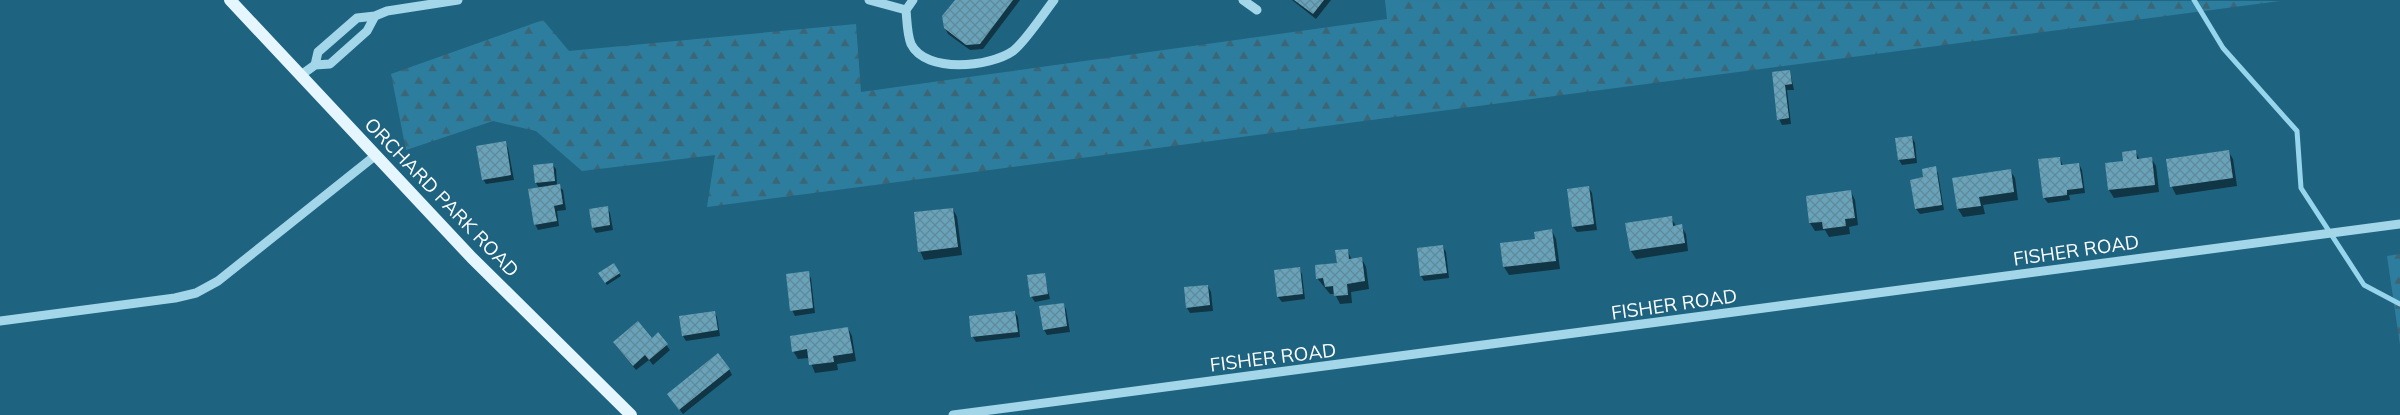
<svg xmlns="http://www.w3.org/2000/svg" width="2400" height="415" viewBox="0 0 2400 415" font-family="Mulish,sans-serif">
  <defs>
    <pattern id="forest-firs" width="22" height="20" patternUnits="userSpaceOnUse" patternTransform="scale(1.25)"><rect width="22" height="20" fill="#2d7e9e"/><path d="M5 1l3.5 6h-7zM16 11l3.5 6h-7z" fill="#3c6575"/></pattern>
    <pattern id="building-cross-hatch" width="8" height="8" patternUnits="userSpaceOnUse" patternTransform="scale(1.25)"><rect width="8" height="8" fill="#68a3ba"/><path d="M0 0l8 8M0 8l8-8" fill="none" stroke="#608999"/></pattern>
  </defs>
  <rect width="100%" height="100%" fill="#1e6481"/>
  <path fill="url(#forest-firs)" d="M 1385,0 L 2280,1 L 707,207 L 715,155 L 582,171 L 536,131 L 493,121 L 406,150 L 391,74 L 543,20 L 569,51 L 856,24 L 861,92 L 1387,19 Z
    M 2400,254 L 2400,345 L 2387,256 Z"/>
  <path fill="#0007" d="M 956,0 L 1020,0 L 983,49 L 970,50 L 948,34 L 945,28 Z
    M 1292,0 L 1331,0 L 1316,19 Z
    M 1790,71 L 1794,90 L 1787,90 L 1791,124 L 1782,125 L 1779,119 L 1773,73 Z
    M 1912,137 L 1915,143 L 1917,163 L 1902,165 L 1899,160 Z
    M 505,142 L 508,148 L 514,180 L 486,184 L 483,179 Z
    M 2135,151 L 2140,160 L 2151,158 L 2156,166 L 2159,192 L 2114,198 L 2109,190 L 2124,162 Z
    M 2228,151 L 2233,159 L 2237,186 L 2176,195 L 2172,187 L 2168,160 Z
    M 2060,158 L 2063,166 L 2079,164 L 2082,170 L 2085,193 L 2069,195 L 2070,200 L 2048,203 L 2044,198 Z
    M 552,164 L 556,169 L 557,185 L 563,190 L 566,210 L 557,211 L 559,226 L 538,230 L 535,224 L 539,188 L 536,183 L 534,166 Z
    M 1935,168 L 1938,173 L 1944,210 L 1920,214 L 1916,209 L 1912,181 L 1925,179 Z
    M 2010,170 L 2015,178 L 2018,200 L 1983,205 L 1985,214 L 1963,217 L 1958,209 L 1953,179 Z
    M 1589,188 L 1592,193 L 1597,230 L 1577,232 L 1573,227 Z
    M 1851,192 L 1855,200 L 1858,225 L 1849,227 L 1850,234 L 1829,237 L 1825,230 L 1815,231 L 1810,223 L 1807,197 Z
    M 607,207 L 610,213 L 613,230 L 596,233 L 593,228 Z
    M 953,209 L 957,217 L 962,255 L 924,260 L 920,251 Z
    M 1671,218 L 1676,226 L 1681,226 L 1686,234 L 1688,251 L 1636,259 L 1631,251 L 1627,224 Z
    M 1552,231 L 1556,239 L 1560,269 L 1509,275 L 1504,267 L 1537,240 Z
    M 1443,247 L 1446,252 L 1449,278 L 1424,281 L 1421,276 Z
    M 1347,250 L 1352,260 L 1362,259 L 1366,267 L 1369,289 L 1351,292 L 1352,303 L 1340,304 L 1335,294 L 1330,294 L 1317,278 L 1338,264 Z
    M 614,265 L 621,276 L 607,285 L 600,274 Z
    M 1299,268 L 1302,274 L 1305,299 L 1282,302 L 1278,297 Z
    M 808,273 L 811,278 L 815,313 L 795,316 L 792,310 Z
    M 1044,274 L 1050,299 L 1035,302 L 1031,296 Z
    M 1208,286 L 1211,292 L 1213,311 L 1190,313 L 1187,308 Z
    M 1063,304 L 1066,309 L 1070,332 L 1047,335 L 1044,330 Z
    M 714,312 L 717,317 L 720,336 L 686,341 L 683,336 Z
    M 1015,312 L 1018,317 L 1020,337 L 976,342 L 973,337 Z
    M 848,328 L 852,336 L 856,361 L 837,364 L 838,370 L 815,373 L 809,358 L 798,359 L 793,351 Z
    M 658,334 L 670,350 L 653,365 L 649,360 L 636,370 L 614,343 L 652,340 Z
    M 729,369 L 732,375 L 683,414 L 672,400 Z"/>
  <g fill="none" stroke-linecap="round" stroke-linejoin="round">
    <path stroke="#96d5eb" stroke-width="5" d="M 2194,0 L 2223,48 L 2297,131 L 2301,188 L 2364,285 L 2400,304"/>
  </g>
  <path fill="url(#building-cross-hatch)" d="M 955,0 L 1013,0 L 980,44 L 966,45 L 944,28 L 942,16 Z
    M 1294,0 L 1324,0 L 1313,14 Z
    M 1790,70 L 1792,84 L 1785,85 L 1789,118 L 1777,120 L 1772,72 Z
    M 1912,136 L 1915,158 L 1898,160 L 1895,138 Z
    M 506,141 L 511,175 L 482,180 L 476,146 Z
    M 2136,150 L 2137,159 L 2152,157 L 2155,185 L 2108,190 L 2105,163 L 2123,161 L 2122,152 Z
    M 2229,150 L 2233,178 L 2170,187 L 2166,159 Z
    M 2060,157 L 2061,165 L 2079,163 L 2083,188 L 2067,190 L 2067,195 L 2043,198 L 2038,159 Z
    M 553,163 L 555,181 L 535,183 L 533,165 Z
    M 1936,166 L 1942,205 L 1915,209 L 1910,180 L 1923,177 L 1922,169 Z
    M 2011,169 L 2014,192 L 1979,197 L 1981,206 L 1957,209 L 1952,178 Z
    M 560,184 L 563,204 L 554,206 L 557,221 L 534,225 L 528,189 Z
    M 1589,186 L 1594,224 L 1572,227 L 1567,189 Z
    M 1851,190 L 1855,218 L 1845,219 L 1846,226 L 1823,229 L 1822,222 L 1809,223 L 1806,196 Z
    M 608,206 L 610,225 L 592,228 L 589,209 Z
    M 953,208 L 958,247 L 918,252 L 914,212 Z
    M 1672,216 L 1673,226 L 1682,224 L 1685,243 L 1630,251 L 1625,223 Z
    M 1552,229 L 1556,261 L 1503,267 L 1500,243 L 1535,239 L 1534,232 Z
    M 1443,245 L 1447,273 L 1420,276 L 1417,248 Z
    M 1348,249 L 1349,259 L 1362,257 L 1365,281 L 1347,284 L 1348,295 L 1334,296 L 1333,286 L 1325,287 L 1323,278 L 1316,279 L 1315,265 L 1337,263 L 1335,250 Z
    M 614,263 L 620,273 L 605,283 L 598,273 Z
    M 1300,267 L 1303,294 L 1277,297 L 1274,270 Z
    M 809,271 L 813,308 L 790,311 L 786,274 Z
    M 1045,273 L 1048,294 L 1030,297 L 1027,275 Z
    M 1208,285 L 1210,305 L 1186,308 L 1184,287 Z
    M 1064,303 L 1067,326 L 1043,330 L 1039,306 Z
    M 715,311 L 718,330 L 682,336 L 679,316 Z
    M 1015,311 L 1018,332 L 971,337 L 969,316 Z
    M 638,321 L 652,338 L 658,332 L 668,344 L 649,360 L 645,355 L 633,366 L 613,342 Z
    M 848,327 L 853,353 L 833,356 L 834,362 L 809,365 L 807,349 L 792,352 L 790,336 Z
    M 718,353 L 730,369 L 679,410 L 667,394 Z"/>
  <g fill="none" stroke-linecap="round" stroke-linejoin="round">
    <path stroke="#a3d6e9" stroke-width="9" d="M 869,0 L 906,10
      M 913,0 L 906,10 C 907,20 907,34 911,44 C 926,74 990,67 1013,51 C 1025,42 1044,13 1054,0
      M 1243,0 L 1257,10
      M 375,16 L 387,11 L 458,0
      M 301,75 L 315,65 L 330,64 L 367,31 L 375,16 L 357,18 L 318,52 L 315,65
      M 0,321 L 175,298 L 196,293 L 218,281 L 376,155
      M 953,415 L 2400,224"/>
    <path stroke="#e6f6fe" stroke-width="12" d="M 230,0 L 472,258 L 631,415"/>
  </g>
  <g text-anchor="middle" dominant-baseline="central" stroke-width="5" stroke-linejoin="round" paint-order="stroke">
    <g font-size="19" fill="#fff" stroke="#1e6481">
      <text transform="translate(442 197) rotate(46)">ORCHARD PARK ROAD</text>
      <text transform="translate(2076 250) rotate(-8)">FISHER ROAD</text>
      <text transform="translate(1674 304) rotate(-8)">FISHER ROAD</text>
      <text transform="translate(1273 357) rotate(-7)">FISHER ROAD</text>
    </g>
  </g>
</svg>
